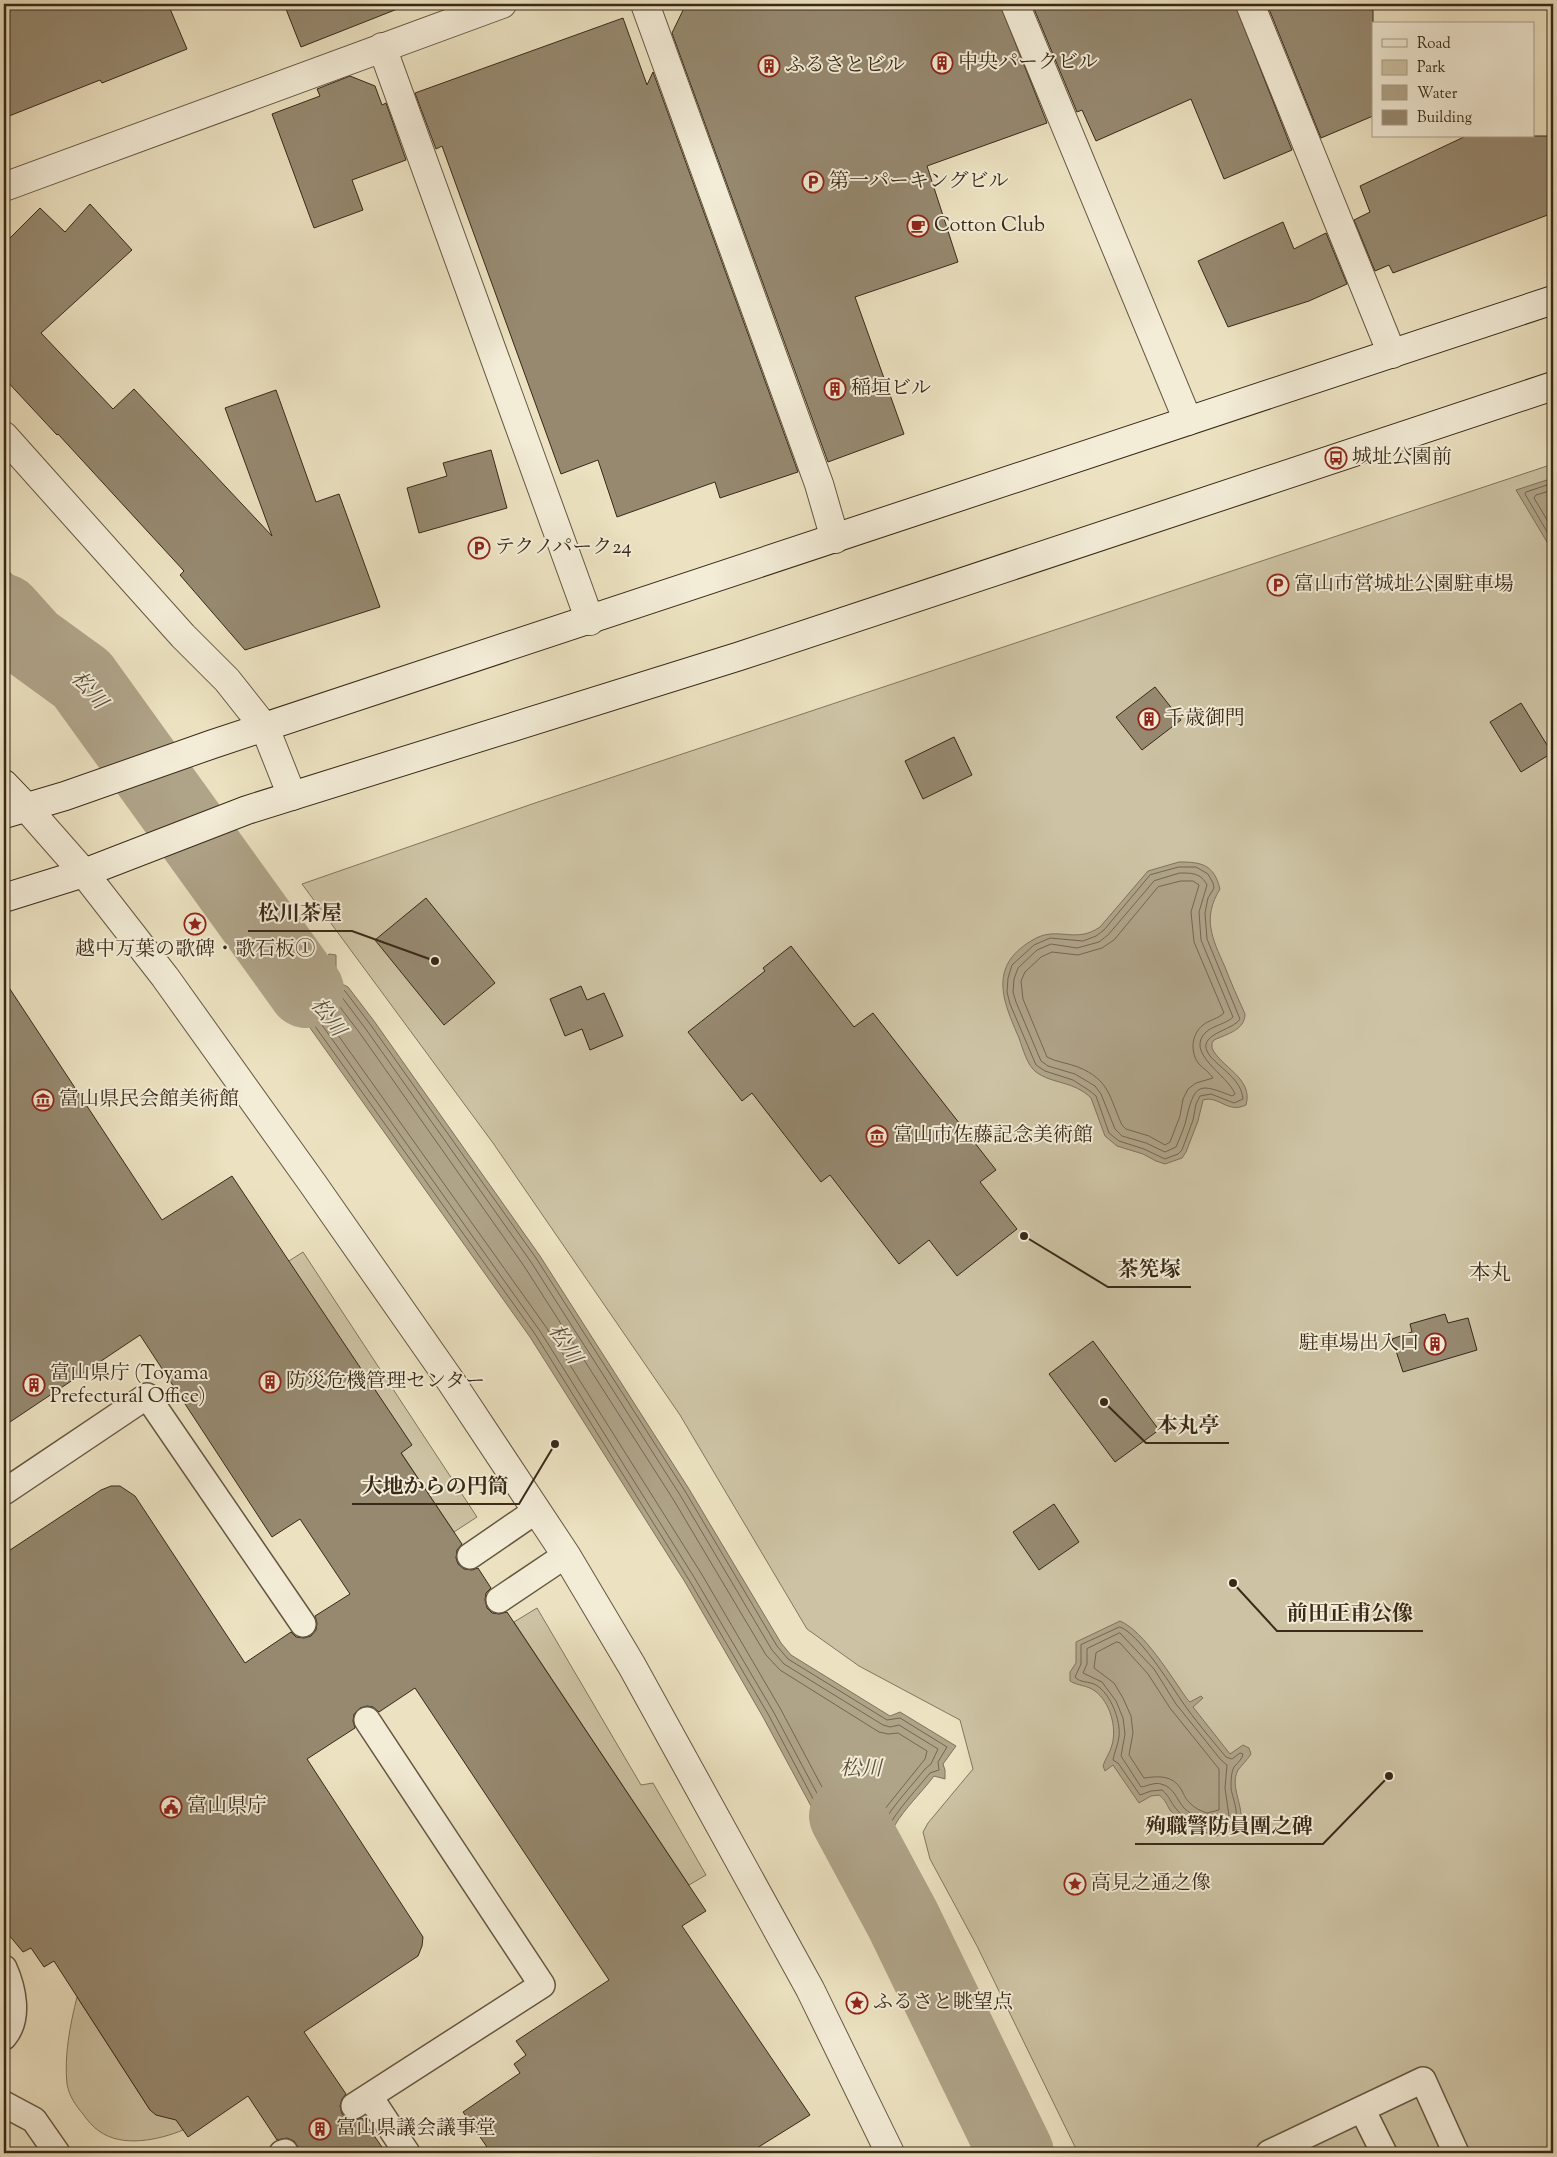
<svg xmlns="http://www.w3.org/2000/svg" width="1557" height="2157" viewBox="0 0 1557 2157" font-family="'Sorts Mill Goudy','Noto Serif JP',serif">
  <rect width="100%" height="100%" fill="#ece2c1"/>
  <filter id="stains"><feTurbulence type="fractalNoise" baseFrequency=".004" numOctaves="4"/><feColorMatrix values="0 0 0 0 .2 0 0 0 0 .09 0 0 0 0 .02 0 0 0 .5 -.17"/></filter>
  <radialGradient id="worn" r=".72"><stop offset=".6" stop-color="#630" stop-opacity="0"/><stop offset="1" stop-color="#630" stop-opacity=".3"/></radialGradient>
  <path fill="#cdc3a4" stroke="#82765e" d="M 1553,464 L 1553,2153 L 1078,2153 L 977,1946 L 930,1859 L 923,1832 L 928,1823 L 973,1769 L 960,1720 L 859,1666 L 807,1629 L 680,1415 L 493,1143 L 302,884 L 535,803 Z
    M 303,1252 L 477,1517 L 454,1532 L 278,1268 Z
    M 537,1608 L 641,1785 L 653,1783 L 706,1875 L 689,1885 L 514,1622 Z
    M 77,1997 L 150,2110 L 175,2117 L 183,2130 C 159,2140 122,2148 99,2131 C 93,2127 87,2120 83,2114 C 76,2106 69,2096 67,2084 C 64,2056 70,2025 77,1997 Z"/>
  <path fill="#afa388" stroke="#7f725b" d="M 1553,478 L 1553,552 L 1516,490 Z
    M 4,566 L 63,631 L 89,645 L 128,692 L 73,714 L 60,697 L 38,683 L 4,648 Z
    M 1179,862 C 1201,862 1214,864 1220,889 C 1202,918 1212,938 1225,967 C 1231,983 1238,998 1245,1014 C 1245,1030 1227,1034 1214,1040 L 1212,1043 L 1212,1048 C 1220,1067 1254,1078 1246,1105 C 1227,1114 1219,1095 1203,1100 L 1198,1121 L 1186,1152 L 1182,1158 L 1165,1164 L 1156,1161 L 1143,1154 L 1117,1146 L 1105,1136 L 1091,1098 C 1074,1081 1052,1084 1036,1072 C 1027,1065 1023,1049 1019,1038 C 1003,1001 988,967 1031,941 C 1057,924 1074,945 1100,927 L 1148,871 Z
    M 265,899 L 317,966 L 329,954 L 336,955 L 336,981 L 348,987 L 374,1021 L 540,1256 L 689,1489 L 781,1643 L 791,1655 L 890,1716 L 900,1712 L 956,1746 L 943,1764 L 945,1770 L 945,1779 L 934,1776 C 922,1792 905,1808 895,1825 C 884,1846 909,1880 920,1897 L 871,1924 L 839,1858 L 763,1717 L 685,1582 L 530,1337 L 298,1011 L 217,914 Z
    M 1120,1621 C 1144,1631 1172,1678 1187,1699 L 1190,1702 L 1201,1696 L 1203,1698 L 1193,1707 L 1230,1754 L 1243,1745 L 1249,1748 L 1251,1754 C 1247,1760 1242,1765 1238,1770 C 1229,1787 1245,1807 1240,1823 L 1232,1827 L 1217,1829 L 1218,1836 C 1200,1832 1182,1824 1170,1810 C 1166,1804 1166,1800 1159,1795 L 1151,1796 L 1139,1803 L 1113,1765 L 1105,1771 L 1103,1766 C 1105,1759 1110,1753 1112,1745 C 1117,1727 1110,1702 1095,1691 C 1087,1685 1078,1686 1070,1681 L 1070,1672 L 1076,1663 L 1076,1642 Z
    M 936,1921 L 1006,2061 L 1046,2153 L 986,2153 L 941,2057 L 885,1949 Z"/>
  <g fill="none" stroke-linecap="round" stroke-linejoin="round">
    <path stroke="#746650" stroke-width="1" d="M 1553,483 L 1526,492 L 1525,494 L 1553,542
      M 1553,490 L 1536,495 L 1534,498 L 1553,530
      M 4,574 L 60,635 L 86,649 L 118,690 L 75,707 L 64,693 L 40,679 L 9,647 L 4,645
      M 4,583 L 56,640 L 82,654 L 108,687 L 77,699 L 67,688 L 45,674 L 13,641 L 4,639
      M 4,594 L 51,646 L 77,660 L 95,684 L 79,690 L 71,682 L 49,668 L 17,635 L 4,631
      M 1179,867 L 1196,867 L 1208,874 L 1213,883 L 1214,888 L 1208,898 L 1205,913 L 1207,939 L 1240,1019 C 1233,1031 1193,1034 1210,1056 C 1222,1070 1241,1079 1243,1099 L 1234,1103 L 1211,1094 L 1200,1096 L 1196,1104 L 1193,1120 L 1182,1150 L 1178,1154 L 1165,1159 L 1144,1149 L 1119,1141 L 1109,1133 L 1096,1096 L 1090,1091 L 1073,1080 L 1045,1071 L 1036,1065 L 1010,1004 L 1007,992 L 1008,978 L 1012,965 L 1034,945 L 1050,938 L 1083,941 L 1096,936 L 1104,930 L 1150,875 Z
      M 1180,873 C 1192,873 1201,873 1207,885 L 1199,912 L 1201,940 L 1233,1017 C 1226,1024 1214,1025 1206,1032 C 1184,1053 1228,1075 1235,1094 L 1232,1096 C 1201,1084 1195,1082 1187,1116 C 1185,1127 1180,1137 1176,1147 L 1165,1152 L 1146,1143 L 1122,1136 L 1115,1129 L 1101,1094 L 1095,1086 L 1075,1074 L 1048,1066 L 1041,1061 L 1016,1002 L 1013,992 L 1014,979 L 1018,968 L 1037,950 L 1051,944 L 1077,948 L 1099,942 L 1108,935 L 1154,881 Z
      M 1181,881 L 1193,881 L 1199,885 L 1191,912 L 1194,942 L 1224,1013 C 1218,1019 1209,1020 1203,1025 C 1191,1034 1190,1053 1199,1064 C 1204,1069 1210,1073 1213,1078 L 1196,1083 L 1188,1089 L 1183,1099 L 1180,1116 L 1170,1142 L 1165,1145 L 1149,1136 L 1126,1129 L 1122,1125 C 1109,1097 1110,1080 1078,1067 C 1068,1063 1056,1062 1047,1057 L 1023,999 L 1021,981 L 1025,972 L 1041,957 L 1052,952 L 1078,955 L 1102,948 L 1114,940 L 1158,887 Z
      M 264,905 L 313,969 L 319,971 L 327,964 L 330,965 L 332,984 L 345,991 L 370,1024 L 536,1258 L 685,1491 L 777,1646 L 788,1659 L 887,1720 L 900,1718 L 947,1747 L 938,1762 L 939,1770 L 930,1773 C 921,1784 894,1814 890,1825 C 881,1848 900,1875 911,1893 L 910,1896 L 875,1916 L 872,1915 L 843,1855 L 768,1714 L 689,1580 L 535,1334 L 302,1008 L 227,918 L 229,915 Z
      M 260,912 L 308,973 L 314,977 L 324,977 L 328,988 L 341,996 L 365,1028 L 531,1262 L 680,1495 L 772,1650 L 784,1664 L 883,1725 L 890,1727 L 899,1725 L 938,1749 L 931,1764 L 925,1769 C 914,1783 891,1808 884,1822 C 874,1845 891,1872 903,1891 L 902,1894 L 878,1907 L 875,1906 L 849,1853 L 773,1711 L 694,1577 L 540,1331 L 307,1004 L 238,922 L 240,918 Z
      M 257,921 L 303,978 L 309,982 L 317,985 L 323,995 L 336,1002 L 359,1032 L 524,1266 L 673,1499 L 766,1655 L 780,1670 L 879,1732 L 888,1734 L 898,1733 L 927,1751 L 925,1759 L 880,1815 C 866,1838 880,1868 892,1888 L 891,1891 L 881,1897 L 878,1896 L 855,1849 L 780,1708 L 701,1573 L 546,1327 L 313,1000 L 252,926 L 252,923 Z
      M 1120,1627 C 1138,1633 1169,1682 1181,1700 C 1194,1719 1211,1739 1226,1757 L 1232,1759 L 1240,1753 L 1243,1754 C 1242,1760 1238,1762 1234,1767 C 1231,1773 1231,1781 1231,1788 C 1232,1797 1239,1811 1235,1820 L 1216,1825 L 1211,1829 C 1198,1826 1181,1817 1174,1806 C 1169,1799 1169,1796 1162,1790 L 1151,1791 L 1140,1795 L 1118,1763 L 1113,1760 C 1114,1753 1118,1745 1119,1737 C 1121,1721 1111,1694 1096,1685 C 1089,1681 1080,1683 1075,1677 L 1081,1664 L 1081,1645 Z
      M 1120,1633 L 1154,1669 L 1176,1704 L 1221,1760 L 1227,1765 L 1225,1788 L 1229,1816 L 1207,1822 C 1200,1818 1192,1815 1186,1810 C 1177,1802 1175,1787 1161,1784 C 1155,1782 1147,1786 1141,1787 L 1121,1756 L 1125,1734 L 1123,1718 L 1116,1701 L 1102,1682 L 1083,1673 L 1087,1664 L 1087,1649 Z
      M 1117,1642 L 1120,1643 L 1148,1674 L 1170,1708 L 1219,1769 L 1219,1810 L 1207,1813 C 1201,1811 1194,1808 1190,1803 C 1185,1799 1184,1794 1181,1789 C 1172,1775 1159,1776 1144,1778 L 1129,1755 L 1133,1733 L 1131,1716 L 1123,1698 L 1114,1683 L 1094,1668 L 1096,1653 Z
      M 990,2153 L 946,2055 L 892,1953 L 894,1950 L 932,1929 L 935,1930 L 1001,2063 L 1041,2153
      M 996,2153 L 995,2147 L 951,2052 L 901,1955 L 902,1953 L 929,1938 L 932,1939 L 996,2066 L 1034,2153
      M 1004,2153 L 1002,2144 L 958,2049 L 911,1959 L 912,1956 L 926,1948 L 929,1949 L 989,2069 L 1026,2153"/>
    <path stroke="#afa388" stroke-width="76" d="M 4,612 L 31,642 L 82,679 L 306,990
      M 847,1816 L 903,1920 L 1016,2153"/>
  </g>
  <path fill="#968970" stroke="#382918" d="M 4,4 L 168,4 L 187,49 L 102,83 L 100,80 L 4,118 Z
    M 284,4 L 405,4 L 405,6 L 301,47 Z
    M 686,4 L 1000,4 L 1047,123 L 927,166 L 958,262 L 855,297 L 904,434 L 828,462 L 672,33 Z
    M 1032,4 L 1235,4 L 1292,150 L 1224,179 L 1191,99 L 1096,141 L 1082,110 L 1077,112 Z
    M 1267,4 L 1373,4 L 1373,116 L 1321,138 Z
    M 623,18 L 647,85 L 653,72 L 798,472 L 720,498 L 715,482 L 617,517 L 598,460 L 561,474 L 442,146 L 436,149 L 415,93 Z
    M 350,76 L 375,86 L 382,105 L 386,103 L 406,160 L 352,180 L 363,210 L 314,228 L 272,114 L 320,96 L 317,89 Z
    M 1466,136 L 1553,136 L 1553,213 L 1393,273 L 1389,265 L 1375,271 L 1354,220 L 1370,212 L 1360,186 Z
    M 90,204 L 132,250 L 41,333 L 113,409 L 134,389 L 272,536 L 225,408 L 276,390 L 316,502 L 339,494 L 380,607 L 245,650 L 180,575 L 184,571 L 58,434 L 57,435 L 4,378 L 4,244 L 40,208 L 65,232 Z
    M 1283,222 L 1294,249 L 1326,233 L 1347,284 L 1309,301 L 1228,327 L 1198,261 Z
    M 491,450 L 507,508 L 419,533 L 407,488 L 447,476 L 443,463 Z
    M 1155,687 L 1181,720 L 1142,750 L 1116,717 Z
    M 1521,703 L 1552,753 L 1521,772 L 1490,722 Z
    M 954,737 L 972,775 L 923,799 L 905,761 Z
    M 426,898 L 495,983 L 444,1025 L 375,940 Z
    M 791,946 L 854,1027 L 873,1013 L 996,1170 L 980,1182 L 1017,1229 L 957,1276 L 929,1240 L 899,1264 L 830,1175 L 821,1182 L 752,1093 L 742,1101 L 688,1032 L 765,971 L 763,968 Z
    M 4,980 L 162,1220 L 232,1176 L 412,1445 L 401,1453 L 462,1544 L 457,1550 L 456,1558 L 458,1564 L 464,1569 L 472,1570 L 478,1568 L 491,1588 L 486,1593 L 485,1600 L 487,1608 L 492,1613 L 499,1614 L 507,1612 L 706,1911 L 682,1926 L 810,2115 L 749,2153 L 491,2153 L 463,2112 L 520,2073 L 514,2064 L 526,2055 L 516,2041 L 609,1980 L 415,1688 L 379,1712 L 373,1707 L 367,1706 L 360,1708 L 354,1714 L 353,1721 L 355,1728 L 307,1759 L 423,1937 L 422,1946 L 418,1956 L 304,2032 L 346,2094 L 342,2099 L 340,2106 L 342,2114 L 348,2119 L 354,2120 L 362,2118 L 386,2153 L 299,2153 L 298,2147 L 294,2141 L 287,2138 L 277,2140 L 248,2096 L 188,2137 L 176,2120 L 156,2115 L 150,2110 L 54,1961 L 44,1967 L 31,1948 L 23,1952 L 4,1929 L 4,1554 L 101,1490 L 111,1486 L 120,1486 L 135,1496 L 245,1663 L 291,1632 L 296,1637 L 304,1638 L 311,1636 L 316,1630 L 317,1623 L 315,1616 L 350,1594 L 300,1519 L 272,1537 L 140,1335 L 4,1426 Z
    M 581,986 L 587,1000 L 604,993 L 623,1036 L 590,1050 L 582,1029 L 565,1036 L 550,999 Z
    M 1445,1314 L 1448,1323 L 1468,1318 L 1477,1350 L 1403,1372 L 1392,1339 L 1412,1332 L 1410,1324 Z
    M 1093,1341 L 1159,1430 L 1115,1462 L 1049,1374 Z
    M 1054,1504 L 1079,1542 L 1039,1570 L 1013,1532 Z"/>
  <g fill="none" stroke-linecap="round" stroke-linejoin="round">
    <g stroke="#655742" stroke-width="28">
      <path id="lane" d="M 4,1492 L 147,1396 L 303,1624
        M 470,1556 L 537,1510
        M 499,1600 L 566,1555
        M 4,1968 C 13,1988 20,2018 4,2037
        M 370,2097 L 407,2153
        M 4,2104 L 34,2120 L 57,2153
        M 354,2106 L 542,1985 L 367,1720
        M 1362,2109 L 1384,2153
        M 282,2153 L 285,2152
        M 1269,2153 L 1423,2080 L 1456,2153"/>
    </g>
    <g stroke="#655742" stroke-width="30">
      <path id="street" d="M 645,4 L 819,484 L 835,539
        M 1015,4 L 1188,421
        M 1250,4 L 1392,354
        M 382,47 L 590,621
        M 4,187 L 502,4
        M 4,436 L 183,636 L 227,680 L 265,728 L 292,796
        M 26,807 L 84,873 L 165,977 L 313,1184 L 452,1383 L 566,1555 L 632,1666 L 810,1989 L 890,2153"/>
    </g>
    <g stroke="#382918" stroke-width="30">
      <path id="secondary" d="M 4,784 L 26,807
        M 4,814 L 65,796 L 213,744 L 1553,300
        M 4,898 L 84,873 L 247,810 L 740,656 L 1553,386"/>
    </g>
    <use href="#lane" stroke="#f3ecd7" stroke-width="25"/>
    <use href="#street" stroke="#f3ecd7" stroke-width="28"/>
    <use href="#secondary" stroke="#f3ecd7" stroke-width="28"/>
  </g>
  <defs>
    <g id="building-ring" transform="scale(1.125)"><circle r="9.5" fill="#f3ecd7" stroke="#8f2418" stroke-width="1.5"/><path d="M-4-6H4V6H1V3H-1V6H-4ZM-2.5-4.3h1.7v1.8h-1.7ZM.8-4.3h1.7v1.8H.8ZM-2.5-1h1.7V.8h-1.7ZM.8-1h1.7V.8H.8Z" fill="#8f2418"/></g>
    <g id="parking-ring" transform="scale(1.125)"><circle r="9.5" fill="#f3ecd7" stroke="#8f2418" stroke-width="1.5"/><path d="M-3.5-5.5H1a3.5 3.5 0 0 1 0 7H-1V5.5H-3.5ZM-1-3.4V-.6H.8a1.4 1.4 0 0 0 0-2.8Z" fill="#8f2418"/></g>
    <g id="cafe-ring" transform="scale(1.125)"><circle r="9.5" fill="#f3ecd7" stroke="#8f2418" stroke-width="1.5"/><path d="M-5.5-4.5H6V0H3Q3 3.5 0 3.5H-2.5Q-5.5 3.5-5.5 0ZM3-3.2v2h1.7v-2ZM-6 4.5H4V6H-6Z" fill="#8f2418"/></g>
    <g id="bus-ring" transform="scale(1.125)"><circle r="9.5" fill="#f3ecd7" stroke="#8f2418" stroke-width="1.5"/><path d="M-5-6H5V4H4V6H2V4H-2V6H-4V4H-5ZM-3.5-4V0h7V-4ZM-3.5 1.2v1.5H-2V1.2ZM2 1.2v1.5H3.5V1.2Z" fill="#8f2418"/></g>
    <g id="sight-ring" transform="scale(1.125)"><circle r="9.5" fill="#f3ecd7" stroke="#8f2418" stroke-width="1.5"/><path d="M0-6L1.8-2.2L6-1.7L2.9 1.2L3.7 5.4L0 3.3L-3.7 5.4L-2.9 1.2L-6-1.7L-1.8-2.2Z" fill="#8f2418"/></g>
    <g id="museum-ring" transform="scale(1.125)"><circle r="9.5" fill="#f3ecd7" stroke="#8f2418" stroke-width="1.5"/><path d="M0-6L6-3V-2H-6V-3ZM-5-1h2V3h-2ZM-1-1h2V3h-2ZM3-1h2V3H3ZM-6 4H6V6H-6Z" fill="#8f2418"/></g>
    <g id="civic-ring" transform="scale(1.125)"><circle r="9.5" fill="#f3ecd7" stroke="#8f2418" stroke-width="1.5"/><path d="M-.6-6.5H3V-4.5H.6V-3L4-1V1h2V6H-6V1h2V-1L-.6-3ZM-1.2 2.5V6h2.4V2.5Z" fill="#8f2418"/></g>
  </defs>
  <g fill-rule="evenodd">
    <use href="#building-ring" x="942" y="63"/>
    <use href="#building-ring" x="769" y="66"/>
    <use href="#parking-ring" x="813" y="182"/>
    <use href="#cafe-ring" x="918" y="226"/>
    <use href="#building-ring" x="835" y="389"/>
    <use href="#bus-ring" x="1336" y="458"/>
    <use href="#parking-ring" x="479" y="548"/>
    <use href="#parking-ring" x="1278" y="585"/>
    <use href="#building-ring" x="1149" y="719"/>
    <use href="#sight-ring" x="195" y="924"/>
    <use href="#museum-ring" x="43" y="1100"/>
    <use href="#museum-ring" x="877" y="1136"/>
    <use href="#building-ring" x="1435" y="1344"/>
    <use href="#building-ring" x="270" y="1382"/>
    <use href="#building-ring" x="34" y="1385"/>
    <use href="#civic-ring" x="171" y="1807"/>
    <use href="#sight-ring" x="1075" y="1884"/>
    <use href="#sight-ring" x="857" y="2003"/>
    <use href="#building-ring" x="320" y="2129"/>
  </g>
  <g text-anchor="middle" dominant-baseline="central" stroke-width="4" stroke-linejoin="round" paint-order="stroke">
    <g font-size="20" fill="#382918" stroke="#f3ecd7" text-anchor="start">
      <text x="958" y="63">中央パークビル</text>
      <text x="785" y="66">ふるさとビル</text>
      <text x="829" y="182">第一パーキングビル</text>
      <text x="934" y="226">Cotton Club</text>
      <text x="851" y="389">稲垣ビル</text>
      <text x="1352" y="458">城址公園前</text>
      <text x="495" y="548">テクノパーク24</text>
      <text x="1294" y="585">富山市営城址公園駐車場</text>
      <text x="1165" y="719">千歳御門</text>
      <text x="195" y="950" text-anchor="middle">越中万葉の歌碑・歌石板①</text>
      <text x="59" y="1100">富山県民会館美術館</text>
      <text x="893" y="1136">富山市佐藤記念美術館</text>
      <text x="1419" y="1344" text-anchor="end">駐車場出入口</text>
      <text x="50" y="1374">富山県庁 (Toyama<tspan x="50" dy="23">Prefectural Office)</tspan></text>
      <text x="286" y="1382">防災危機管理センター</text>
      <text x="187" y="1807">富山県庁</text>
      <text x="1091" y="1884">高見之通之像</text>
      <text x="873" y="2003">ふるさと眺望点</text>
      <text x="336" y="2129">富山県議会議事堂</text>
    </g>
    <g font-size="21" font-style="italic" fill="#5c4e3a" stroke="#f3ecd7">
      <text transform="translate(88 691) rotate(49)">松川</text>
      <text transform="translate(327 1018) rotate(53)">松川</text>
      <text transform="translate(564 1345) rotate(57)">松川</text>
      <text x="861" y="1770">松川</text>
    </g>
    <g font-size="21" fill="#382918" stroke="#f3ecd7">
      <text x="1490" y="1274">本丸</text>
    </g>
  </g>
  <path fill="none" stroke="#382918" stroke-width="2" d="M435 961L352 931H248M1024 1236L1108 1287H1191M1104 1402L1146 1443H1229M555 1444L519 1504H352M1233 1583L1277 1631H1423M1389 1776L1323 1844H1135"/>
  <g fill="#382918" stroke="#f3ecd7" stroke-width="2">
    <circle cx="435" cy="961" r="5"/>
    <circle cx="1024" cy="1236" r="5"/>
    <circle cx="1104" cy="1402" r="5"/>
    <circle cx="555" cy="1444" r="5"/>
    <circle cx="1233" cy="1583" r="5"/>
    <circle cx="1389" cy="1776" r="5"/>
  </g>
  <g font-size="21" text-anchor="middle" font-weight="bold" fill="#382918" stroke="#f3ecd7" stroke-width="4" stroke-linejoin="round" paint-order="stroke">
    <text x="300" y="920">松川茶屋</text>
    <text x="1149" y="1276">茶筅塚</text>
    <text x="1188" y="1432">本丸亭</text>
    <text x="435" y="1493">大地からの円筒</text>
    <text x="1350" y="1620">前田正甫公像</text>
    <text x="1229" y="1833">殉職警防員團之碑</text>
  </g>
  <rect width="1557" height="2157" fill="none" stroke="#ece2c1" stroke-width="20"/>
  <rect x="5" y="5" width="1547" height="2147" fill="none" stroke="#382918" stroke-width="2.5"/>
  <rect x="10" y="10" width="1537" height="2137" fill="none" stroke="#382918"/>
  <rect x="1372" y="22" width="162" height="115" fill="#f3ecd7" stroke="#a89e8b"/>
  <rect x="1382" y="39" width="25" height="8" fill="#f3ecd7" stroke="#a89e8b"/>
  <text x="1417" y="48" font-size="15" fill="#382918">Road</text>
  <rect x="1382" y="60" width="25" height="15" fill="#cdc3a4" stroke="#a89e8b"/>
  <text x="1417" y="72" font-size="15" fill="#382918">Park</text>
  <rect x="1382" y="85" width="25" height="15" fill="#afa388" stroke="#a89e8b"/>
  <text x="1417" y="98" font-size="15" fill="#382918">Water</text>
  <rect x="1382" y="110" width="25" height="15" fill="#968970" stroke="#a89e8b"/>
  <text x="1417" y="122" font-size="15" fill="#382918">Building</text>
  <rect width="100%" height="100%" filter="url(#stains)"/>
  <rect width="100%" height="100%" fill="url(#worn)"/>
</svg>
